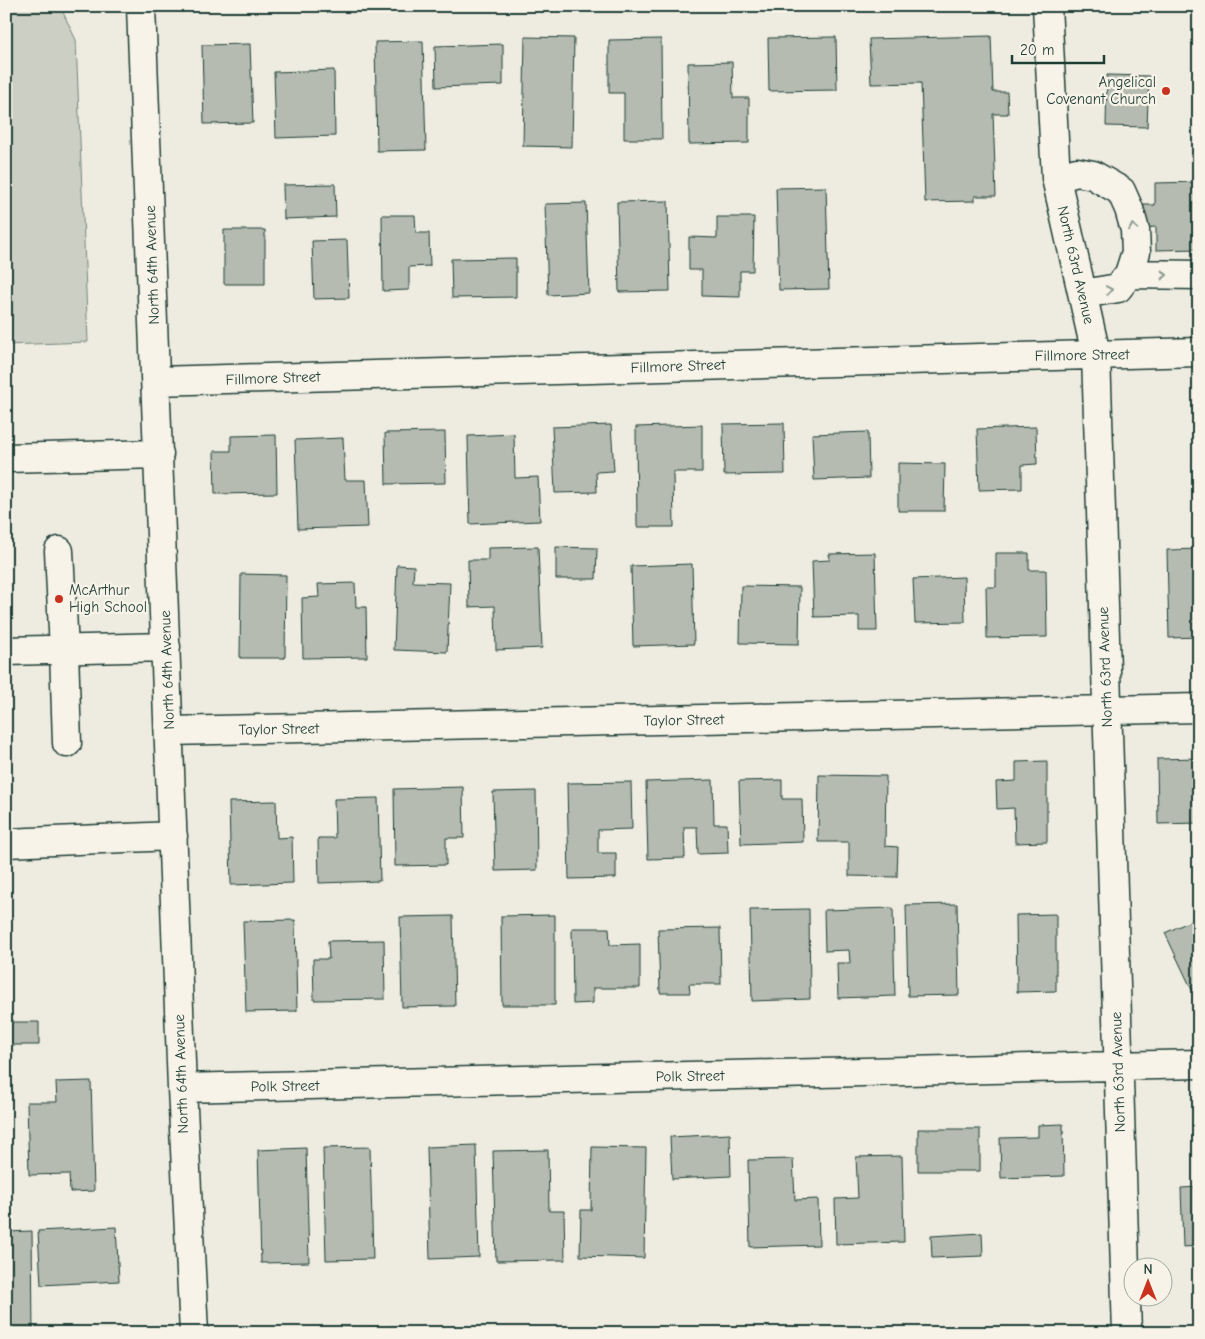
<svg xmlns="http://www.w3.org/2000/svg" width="1205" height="1339" viewBox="0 0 1205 1339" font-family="'Comic Neue',sans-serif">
  <rect width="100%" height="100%" fill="#eeece1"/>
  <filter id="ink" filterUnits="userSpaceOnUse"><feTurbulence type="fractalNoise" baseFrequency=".02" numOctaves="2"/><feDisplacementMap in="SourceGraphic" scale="10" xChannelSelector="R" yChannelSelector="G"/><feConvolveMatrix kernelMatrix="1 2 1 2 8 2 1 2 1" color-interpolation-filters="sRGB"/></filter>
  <g filter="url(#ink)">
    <path fill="#cccfc4" stroke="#76867c" d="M 6,6 L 60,6 L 76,40 L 88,342 L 6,345 Z"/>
    <path fill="#b5bbb0" stroke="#1f3d34" d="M 1197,29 L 1199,29 L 1199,122 Z
      M 991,36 L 993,92 L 1007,92 L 1008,114 L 993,114 L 996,196 L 975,196 L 975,201 L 925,202 L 921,83 L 871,84 L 869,39 Z
      M 525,37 L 574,38 L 572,147 L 523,146 Z
      M 836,37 L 837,90 L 769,91 L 768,38 Z
      M 661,39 L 662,139 L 624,139 L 624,93 L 609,93 L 609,40 Z
      M 423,41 L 426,150 L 377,151 L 375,42 Z
      M 250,44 L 253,123 L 204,124 L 202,45 Z
      M 503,44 L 503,85 L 436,87 L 435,46 Z
      M 732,62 L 733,98 L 749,98 L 749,143 L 689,144 L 688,63 Z
      M 334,70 L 335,136 L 276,138 L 274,72 Z
      M 1107,75 L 1149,76 L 1147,127 L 1106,126 Z
      M 1199,182 L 1199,249 L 1156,250 L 1156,227 L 1142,228 L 1142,205 L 1155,205 L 1155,183 Z
      M 335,184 L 336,217 L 284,219 L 283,185 Z
      M 826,187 L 829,289 L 779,290 L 776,188 Z
      M 668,201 L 670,291 L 619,292 L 617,202 Z
      M 586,203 L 589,293 L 548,295 L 545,204 Z
      M 382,215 L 415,215 L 416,233 L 429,233 L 430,266 L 409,267 L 409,290 L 383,291 Z
      M 717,217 L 754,217 L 753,271 L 740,271 L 740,297 L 702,296 L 702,270 L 689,270 L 689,237 L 717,238 Z
      M 224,230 L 265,230 L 265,284 L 224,284 Z
      M 347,240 L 349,298 L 314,299 L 312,241 Z
      M 516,258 L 516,297 L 452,298 L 451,259 Z
      M 784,423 L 785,474 L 724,475 L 723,424 Z
      M 611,425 L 614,471 L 596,472 L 597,492 L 555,493 L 552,427 Z
      M 702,425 L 702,472 L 673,472 L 674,527 L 637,527 L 636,427 Z
      M 1036,427 L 1037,464 L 1022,465 L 1022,489 L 979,490 L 977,429 Z
      M 445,432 L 446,483 L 386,484 L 385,433 Z
      M 868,432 L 869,478 L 814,480 L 812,434 Z
      M 514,434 L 515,478 L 538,477 L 540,521 L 470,524 L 468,436 Z
      M 276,435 L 277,493 L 215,494 L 214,451 L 231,451 L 231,436 Z
      M 343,438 L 345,480 L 366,480 L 368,527 L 298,529 L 295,440 Z
      M 898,463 L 945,464 L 944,511 L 898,511 Z
      M 1199,473 L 1199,502 L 1194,502 L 1193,474 Z
      M 538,547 L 542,648 L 496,650 L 495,606 L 469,607 L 468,560 L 488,560 L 488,548 Z
      M 556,547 L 597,548 L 596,579 L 556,579 Z
      M 1199,549 L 1199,637 L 1169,638 L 1167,550 Z
      M 875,553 L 877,631 L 859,631 L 859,616 L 814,617 L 812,561 L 830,560 L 829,554 Z
      M 996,553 L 1029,553 L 1029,570 L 1046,570 L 1047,637 L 987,638 L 986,587 L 996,587 Z
      M 692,564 L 694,644 L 633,646 L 631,566 Z
      M 397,565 L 414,566 L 413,582 L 450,583 L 447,652 L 394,650 Z
      M 241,574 L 286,575 L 285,658 L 240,658 Z
      M 964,577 L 965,622 L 915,623 L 913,579 Z
      M 355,583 L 356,607 L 366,607 L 367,657 L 303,658 L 302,598 L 319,597 L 318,584 Z
      M 741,586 L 800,587 L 799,644 L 740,643 Z
      M 1199,758 L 1199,823 L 1158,824 L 1157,759 Z
      M 1047,761 L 1047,842 L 1015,843 L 1014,808 L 997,809 L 996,782 L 1016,781 L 1016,762 Z
      M 819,775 L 886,776 L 885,846 L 898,847 L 897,877 L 849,876 L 849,842 L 818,842 Z
      M 713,780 L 714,824 L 727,824 L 728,853 L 698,854 L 697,827 L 684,827 L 685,858 L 648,859 L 646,782 Z
      M 782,780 L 782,799 L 802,799 L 803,842 L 741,844 L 739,781 Z
      M 631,782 L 632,829 L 598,830 L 598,853 L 616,853 L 616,878 L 569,879 L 567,783 Z
      M 463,787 L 464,838 L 446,838 L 446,865 L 395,866 L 394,789 Z
      M 536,791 L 537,870 L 495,871 L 493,792 Z
      M 378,798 L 380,881 L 319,883 L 318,838 L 335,838 L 334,799 Z
      M 276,801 L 277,838 L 292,837 L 293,883 L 231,885 L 229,802 Z
      M 957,904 L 959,995 L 908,996 L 906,905 Z
      M 893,908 L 895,996 L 838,998 L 837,963 L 850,963 L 849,950 L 825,951 L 824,910 Z
      M 809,909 L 810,999 L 752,1001 L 750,910 Z
      M 1056,914 L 1056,991 L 1017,992 L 1016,915 Z
      M 555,915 L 555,1005 L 502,1005 L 501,916 Z
      M 453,916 L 455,1006 L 402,1007 L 400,917 Z
      M 1199,917 L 1199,987 L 1192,990 L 1165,933 Z
      M 295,920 L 297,1011 L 246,1012 L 243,921 Z
      M 572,928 L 609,928 L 610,945 L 640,944 L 640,988 L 593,988 L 593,1003 L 573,1004 Z
      M 720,928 L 721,984 L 689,984 L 690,993 L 660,993 L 658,929 Z
      M 384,940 L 385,999 L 314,1000 L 313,959 L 329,959 L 328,941 Z
      M 10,1022 L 39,1022 L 39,1045 L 10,1045 Z
      M 91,1081 L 94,1191 L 70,1192 L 69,1174 L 29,1175 L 27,1102 L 57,1102 L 56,1082 Z
      M 1063,1124 L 1064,1176 L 1001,1178 L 1000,1138 L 1038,1137 L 1038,1125 Z
      M 918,1129 L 980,1129 L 980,1171 L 918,1171 Z
      M 730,1134 L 731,1176 L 672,1179 L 670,1137 Z
      M 476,1145 L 479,1257 L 430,1259 L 427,1147 Z
      M 370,1147 L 373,1259 L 326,1260 L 323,1148 Z
      M 592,1147 L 646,1148 L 644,1258 L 580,1256 L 581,1210 L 591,1210 Z
      M 306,1148 L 309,1262 L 261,1263 L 258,1150 Z
      M 548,1150 L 549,1211 L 564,1211 L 565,1260 L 496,1261 L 493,1151 Z
      M 902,1156 L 904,1242 L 836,1244 L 835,1199 L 858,1198 L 856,1157 Z
      M 793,1159 L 795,1200 L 818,1199 L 819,1245 L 750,1247 L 748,1160 Z
      M 1199,1187 L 1199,1246 L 1183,1247 L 1181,1188 Z
      M 116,1227 L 119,1281 L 41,1285 L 38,1231 Z
      M 32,1231 L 33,1333 L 6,1333 L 6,1232 Z
      M 982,1233 L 983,1256 L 932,1258 L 931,1236 Z
      M 400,1326 L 400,1333 L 342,1333 L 342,1328 Z"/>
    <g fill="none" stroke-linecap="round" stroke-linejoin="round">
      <g stroke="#1f3d34" stroke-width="31">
        <path id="minor" d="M 141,6 L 182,1088 L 194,1333
          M 1047,6 L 1056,178 L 1096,354 L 1127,1333
          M 1056,178 L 1077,172 L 1093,175 L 1121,191 L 1129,209 L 1135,230 L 1136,252 L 1129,274 L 1118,288 L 1083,294
          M 1129,274 L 1199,275
          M 156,381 L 1199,352
          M 6,458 L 159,454
          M 59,551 L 64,650 L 67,743
          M 6,651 L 166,647
          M 169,731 L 1199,708
          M 6,843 L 173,836
          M 182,1088 L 1199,1064"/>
      </g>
      <use href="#minor" stroke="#f7f3e8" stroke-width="28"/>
    </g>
    <defs><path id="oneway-chevron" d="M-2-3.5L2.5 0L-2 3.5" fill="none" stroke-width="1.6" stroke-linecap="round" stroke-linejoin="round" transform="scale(1.25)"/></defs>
    <g stroke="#8b988e">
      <use href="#oneway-chevron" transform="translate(1133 227) rotate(-100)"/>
      <use href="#oneway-chevron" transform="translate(1164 275)"/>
      <use href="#oneway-chevron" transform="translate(1109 290) rotate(-11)"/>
    </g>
  </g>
  <g fill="#c8321e" stroke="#f7f3e8" stroke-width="2">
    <circle cx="1166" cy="91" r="5"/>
    <circle cx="59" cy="599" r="5"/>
  </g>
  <g text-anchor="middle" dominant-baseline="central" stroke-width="4.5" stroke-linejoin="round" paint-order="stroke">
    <g font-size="15" fill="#1f3d34" stroke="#f7f3e8" text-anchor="end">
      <text x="1156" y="82">Angelical<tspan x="1156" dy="17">Covenant Church</tspan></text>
      <text x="69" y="590" text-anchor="start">McArthur<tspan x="69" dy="17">High School</tspan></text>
    </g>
    <g font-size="15" fill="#1f3d34" stroke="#f7f3e8">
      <text transform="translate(152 265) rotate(-92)">North 64th Avenue</text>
      <text transform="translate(1076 265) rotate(77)">North 63rd Avenue</text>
      <text transform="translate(1082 355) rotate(-1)">Fillmore Street</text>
      <text transform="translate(678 366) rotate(-2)">Fillmore Street</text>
      <text transform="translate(273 378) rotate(-2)">Fillmore Street</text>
      <text transform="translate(1105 667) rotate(-92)">North 63rd Avenue</text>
      <text transform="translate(167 670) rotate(-92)">North 64th Avenue</text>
      <text transform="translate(684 720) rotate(-1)">Taylor Street</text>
      <text transform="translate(279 729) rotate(-1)">Taylor Street</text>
      <text transform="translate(1118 1072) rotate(-92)">North 63rd Avenue</text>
      <text transform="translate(181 1074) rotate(-92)">North 64th Avenue</text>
      <text transform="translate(690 1076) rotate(-1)">Polk Street</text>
      <text transform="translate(285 1086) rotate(-1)">Polk Street</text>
    </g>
  </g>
  <rect width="1205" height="1339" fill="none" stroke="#f7f3e8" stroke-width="25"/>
  <rect x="12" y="12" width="1180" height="1314" fill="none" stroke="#1f3d34" stroke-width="2" filter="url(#ink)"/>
  <g transform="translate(1148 1282)"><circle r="24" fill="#f7f3e8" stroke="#a1aaa0"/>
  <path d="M0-4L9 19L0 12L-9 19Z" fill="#c8321e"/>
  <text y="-8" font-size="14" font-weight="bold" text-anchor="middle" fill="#1f3d34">N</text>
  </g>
  <path d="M1012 55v8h92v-8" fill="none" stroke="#1f3d34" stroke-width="2.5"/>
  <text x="1020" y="55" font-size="15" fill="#1f3d34" stroke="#f7f3e8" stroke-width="4" paint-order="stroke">20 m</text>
</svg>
